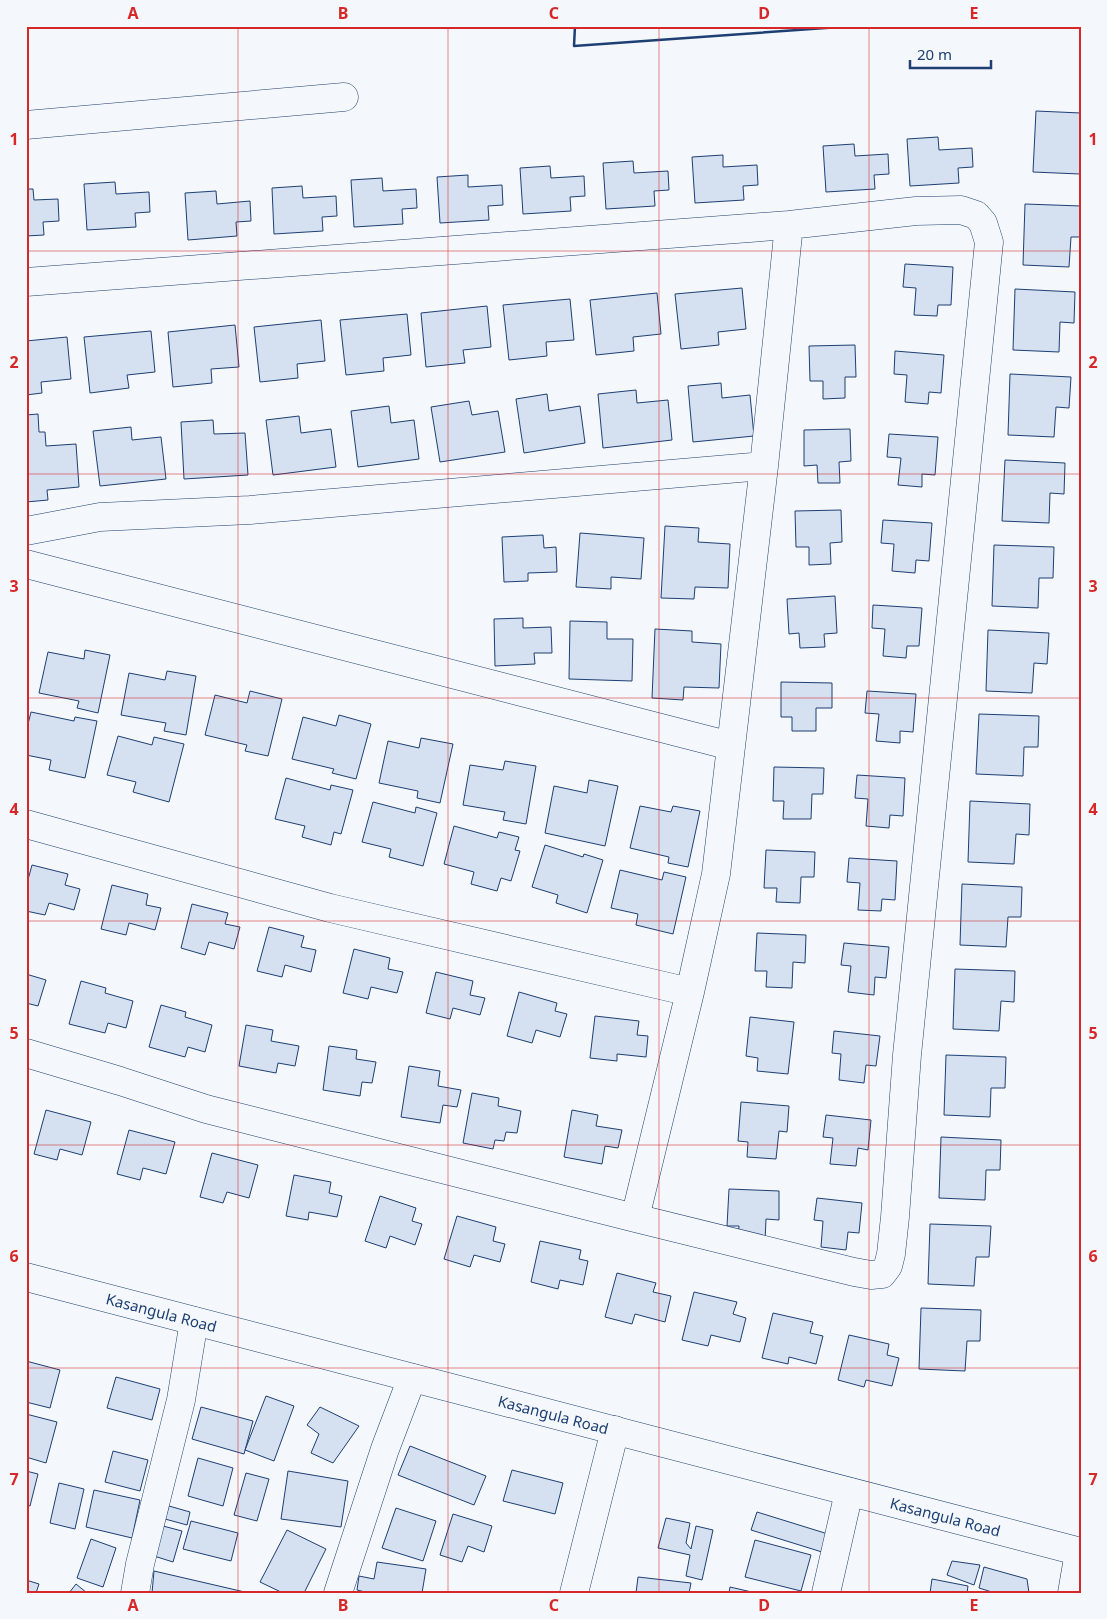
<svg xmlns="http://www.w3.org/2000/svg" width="1107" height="1619" viewBox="0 0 1107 1619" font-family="'Noto Sans',sans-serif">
  <rect width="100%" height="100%" fill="#f4f7fb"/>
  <path fill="#d5e0f0" stroke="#1d3f73" d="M 1036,111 L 1081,113 L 1080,174 L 1033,172 Z
    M 938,137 L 939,150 L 972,148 L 973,167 L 958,168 L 959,183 L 910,186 L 907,139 Z
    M 854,144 L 855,156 L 888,154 L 889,174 L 874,175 L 875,189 L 826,192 L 823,146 Z
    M 723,155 L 723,167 L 757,165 L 758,185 L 743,186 L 744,200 L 695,203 L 692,157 Z
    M 633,161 L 634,173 L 668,171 L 669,190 L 654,191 L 655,206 L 606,209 L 603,163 Z
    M 550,166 L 551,178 L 584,176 L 585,196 L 570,197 L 571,211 L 523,214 L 520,168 Z
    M 468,175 L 468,187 L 502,185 L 503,205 L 488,206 L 489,220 L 440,223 L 437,177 Z
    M 382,178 L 383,191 L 416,189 L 417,208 L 402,209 L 403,224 L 354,227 L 351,180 Z
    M 115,182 L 116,194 L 149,192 L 150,212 L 135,213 L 136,227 L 87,230 L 84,184 Z
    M 302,186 L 303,198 L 336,196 L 337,216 L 322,217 L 323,231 L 274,234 L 272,188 Z
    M 26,189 L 33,189 L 34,200 L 58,199 L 59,221 L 43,222 L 44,235 L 26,236 Z
    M 216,191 L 217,204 L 250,201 L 251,221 L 236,222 L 237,236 L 188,240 L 185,193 Z
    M 1025,204 L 1081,206 L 1081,237 L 1071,237 L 1069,267 L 1023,265 Z
    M 905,264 L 953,267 L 951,305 L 938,305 L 937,316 L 914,315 L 916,288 L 903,287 Z
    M 742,288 L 746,329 L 718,332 L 719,345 L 681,349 L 675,294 Z
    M 1015,289 L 1075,292 L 1074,323 L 1060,322 L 1059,352 L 1013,350 Z
    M 657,293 L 661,334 L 633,337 L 634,351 L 596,355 L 590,300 Z
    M 570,299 L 574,340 L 546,342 L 547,356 L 509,360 L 503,305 Z
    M 487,306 L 491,347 L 463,350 L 465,363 L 426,367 L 421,313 Z
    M 407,314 L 411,355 L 383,358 L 384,371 L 346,375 L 340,320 Z
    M 321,320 L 325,361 L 297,364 L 298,378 L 260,382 L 254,327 Z
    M 235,325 L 239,367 L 211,369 L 212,383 L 173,387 L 168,332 Z
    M 151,331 L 155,372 L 127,375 L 129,388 L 90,393 L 84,337 Z
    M 67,337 L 71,379 L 41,382 L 42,393 L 26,395 L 26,341 Z
    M 855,345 L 856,377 L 845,377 L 845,398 L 823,399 L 823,381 L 810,381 L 809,346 Z
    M 895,351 L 944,355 L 941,393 L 929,392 L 928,404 L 905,402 L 907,375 L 894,374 Z
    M 1010,374 L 1071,377 L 1069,408 L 1056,407 L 1054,437 L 1008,435 Z
    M 721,383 L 722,398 L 750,395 L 754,436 L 693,442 L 688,386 Z
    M 636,390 L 637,403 L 668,400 L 672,440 L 603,448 L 598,394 Z
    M 547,394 L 549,411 L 580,406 L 585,443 L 524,453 L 516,399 Z
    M 469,401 L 472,415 L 498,411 L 505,452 L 440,462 L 431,407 Z
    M 389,406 L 391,423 L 414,420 L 419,459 L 358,467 L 351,411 Z
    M 38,414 L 39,432 L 45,432 L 46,446 L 76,444 L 79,487 L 47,490 L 48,500 L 26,502 L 26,415 Z
    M 299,416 L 301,433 L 331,429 L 336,467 L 273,475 L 266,420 Z
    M 213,420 L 214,434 L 245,433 L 248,475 L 184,479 L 181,422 Z
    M 131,427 L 132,440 L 161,437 L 166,479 L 100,486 L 93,431 Z
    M 850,429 L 851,461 L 839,462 L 840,483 L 818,483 L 817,465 L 804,466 L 804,430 Z
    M 889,434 L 938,437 L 935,475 L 922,474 L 922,487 L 898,485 L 901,458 L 887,457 Z
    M 1005,460 L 1065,463 L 1064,494 L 1050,493 L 1049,523 L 1002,521 Z
    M 841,510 L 842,542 L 830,543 L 831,564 L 809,565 L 809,547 L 796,547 L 795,511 Z
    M 883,520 L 932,523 L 929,561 L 916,560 L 915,573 L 892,571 L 894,544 L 881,543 Z
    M 665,526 L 699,528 L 698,542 L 730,544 L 728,588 L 695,587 L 694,599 L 661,598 Z
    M 580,533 L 644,538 L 641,579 L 611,577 L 611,589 L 576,587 Z
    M 543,535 L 544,548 L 556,547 L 557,572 L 528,573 L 528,581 L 504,582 L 502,537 Z
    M 994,545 L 1054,547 L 1053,578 L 1039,578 L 1038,608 L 992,606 Z
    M 835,596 L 837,633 L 824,634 L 825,647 L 800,648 L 799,633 L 789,634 L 787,599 Z
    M 873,605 L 922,608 L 919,646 L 907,646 L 906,658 L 883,656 L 885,629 L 872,628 Z
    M 523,618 L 523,628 L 551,627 L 552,653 L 534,653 L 535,664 L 495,666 L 494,619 Z
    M 570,621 L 607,622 L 607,639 L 633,639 L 632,681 L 569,679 Z
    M 655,629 L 692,631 L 692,642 L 721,644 L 719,688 L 684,687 L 683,700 L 652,698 Z
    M 988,630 L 1049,633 L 1047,664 L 1034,663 L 1032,693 L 986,691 Z
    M 85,650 L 110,655 L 98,713 L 77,708 L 79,701 L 39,693 L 48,652 L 84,659 Z
    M 167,671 L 196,676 L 186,735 L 164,731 L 166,723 L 121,715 L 129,673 L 165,680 Z
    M 781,682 L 832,683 L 832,708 L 816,708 L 816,731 L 792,731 L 792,717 L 781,717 Z
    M 250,691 L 282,699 L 268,756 L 245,751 L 247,745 L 205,735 L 215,695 L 247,703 Z
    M 867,691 L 916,694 L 913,732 L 900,731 L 900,743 L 876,741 L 879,714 L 865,713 Z
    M 31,712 L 74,721 L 75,717 L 97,721 L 85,778 L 49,770 L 51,760 L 26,755 L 26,732 Z
    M 979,714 L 1039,716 L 1038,747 L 1024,747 L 1023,776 L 976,774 Z
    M 339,715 L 371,724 L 356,779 L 332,773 L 334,769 L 292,759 L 303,717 L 336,726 Z
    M 118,736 L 152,745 L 154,737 L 184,744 L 169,802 L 133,792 L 136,782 L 107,775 Z
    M 421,738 L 453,744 L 440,803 L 417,798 L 418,791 L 379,783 L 388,741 L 419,748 Z
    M 505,761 L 536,766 L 526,824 L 503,820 L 505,812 L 463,805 L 470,765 L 503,770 Z
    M 774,767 L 824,768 L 823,794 L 812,794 L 811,819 L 783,819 L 784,801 L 773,801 Z
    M 857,775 L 905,778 L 903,816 L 890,815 L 889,828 L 866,826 L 868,799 L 855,798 Z
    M 286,778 L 330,790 L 331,785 L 353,790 L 341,834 L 334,832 L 331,845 L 302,837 L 305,826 L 275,819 Z
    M 589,780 L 618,786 L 605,846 L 545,833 L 554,786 L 587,793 Z
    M 970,801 L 1030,804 L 1029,835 L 1016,834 L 1014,864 L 968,862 Z
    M 373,802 L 415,813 L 416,807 L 437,813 L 423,866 L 389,857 L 391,849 L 362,842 Z
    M 640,806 L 671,812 L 673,806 L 700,811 L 688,867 L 668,863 L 669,857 L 630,848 Z
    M 454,826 L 497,838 L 499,832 L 519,837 L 515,850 L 520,851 L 511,881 L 501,878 L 497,891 L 471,884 L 474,872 L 444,864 Z
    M 545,845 L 583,857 L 584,854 L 603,860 L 587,913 L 556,903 L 558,895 L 532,887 Z
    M 766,850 L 815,852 L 814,877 L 801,877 L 800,903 L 776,902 L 777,888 L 764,888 Z
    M 849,858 L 897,861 L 895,900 L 882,899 L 881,911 L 858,910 L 860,883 L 847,882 Z
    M 32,865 L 68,874 L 65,885 L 80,889 L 74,910 L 49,903 L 45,915 L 26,911 L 26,887 Z
    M 620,870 L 662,880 L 664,872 L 686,877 L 673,934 L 636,925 L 638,914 L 611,908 Z
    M 962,884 L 1022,887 L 1021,917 L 1008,917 L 1006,947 L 960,945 Z
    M 112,885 L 148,894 L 146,905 L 161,908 L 155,930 L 129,923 L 126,935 L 101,929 Z
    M 192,904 L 228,913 L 225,924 L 240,927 L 234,949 L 209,942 L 205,955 L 181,948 Z
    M 269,927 L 304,936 L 301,947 L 316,950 L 311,972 L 285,965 L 282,977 L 257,971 Z
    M 757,933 L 806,935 L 805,963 L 793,962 L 792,988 L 766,987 L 767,971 L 755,971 Z
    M 844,943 L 889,947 L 886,978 L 875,977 L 874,995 L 848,992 L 851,966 L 841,965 Z
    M 354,949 L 390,958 L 388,969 L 403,972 L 397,993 L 371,987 L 368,999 L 343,993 Z
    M 955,969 L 1015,971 L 1014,1002 L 1001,1001 L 999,1031 L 953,1029 Z
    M 436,972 L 473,981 L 470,995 L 485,998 L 480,1015 L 453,1008 L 450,1019 L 426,1013 Z
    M 26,974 L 46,980 L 38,1006 L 26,1003 Z
    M 81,981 L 106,988 L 105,993 L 133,1001 L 126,1028 L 108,1023 L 105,1033 L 69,1024 Z
    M 519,992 L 557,1003 L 555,1011 L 567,1014 L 560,1037 L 536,1030 L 532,1043 L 507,1036 Z
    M 161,1005 L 186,1012 L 185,1017 L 212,1025 L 205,1052 L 188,1047 L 185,1057 L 149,1047 Z
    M 595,1016 L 639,1021 L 637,1035 L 648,1036 L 646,1057 L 617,1054 L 617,1061 L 590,1058 Z
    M 750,1017 L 794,1022 L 788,1074 L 757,1071 L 758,1058 L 746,1056 Z
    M 246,1025 L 273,1030 L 271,1041 L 299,1046 L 295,1066 L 278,1063 L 276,1073 L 239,1066 Z
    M 834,1031 L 880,1036 L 876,1066 L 866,1065 L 864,1083 L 839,1080 L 841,1054 L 832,1053 Z
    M 329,1046 L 357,1050 L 356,1059 L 376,1062 L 372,1083 L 362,1082 L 360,1096 L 323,1090 Z
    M 946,1055 L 1006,1057 L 1005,1088 L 991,1088 L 990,1117 L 944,1115 Z
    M 409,1066 L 440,1071 L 438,1086 L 461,1090 L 457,1107 L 443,1105 L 440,1123 L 401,1117 Z
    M 472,1093 L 499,1098 L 498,1106 L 521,1111 L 517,1133 L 506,1132 L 504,1141 L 495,1140 L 493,1149 L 463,1143 Z
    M 741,1102 L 789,1106 L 787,1132 L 779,1131 L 776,1159 L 747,1157 L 748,1142 L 738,1141 Z
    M 46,1110 L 91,1122 L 82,1155 L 60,1149 L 57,1160 L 34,1154 Z
    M 572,1110 L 598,1115 L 596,1126 L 622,1130 L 618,1148 L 605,1146 L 602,1164 L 564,1157 Z
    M 826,1115 L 871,1120 L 868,1150 L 858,1148 L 856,1166 L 830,1164 L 833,1138 L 823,1137 Z
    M 129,1130 L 175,1142 L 166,1174 L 143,1168 L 140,1180 L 117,1174 Z
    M 941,1137 L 1001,1140 L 1000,1170 L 986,1170 L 985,1200 L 939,1198 Z
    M 212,1153 L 258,1165 L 249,1198 L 227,1192 L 223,1203 L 200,1197 Z
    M 294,1175 L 331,1182 L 329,1193 L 342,1196 L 337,1217 L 309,1212 L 308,1220 L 286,1216 Z
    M 729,1189 L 779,1191 L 779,1220 L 766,1219 L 765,1241 L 738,1240 L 739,1226 L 727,1226 Z
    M 380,1196 L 416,1208 L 412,1221 L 422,1224 L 415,1245 L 390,1236 L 386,1248 L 365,1241 Z
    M 817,1198 L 862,1203 L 859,1233 L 848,1232 L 846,1250 L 821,1247 L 823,1221 L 814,1220 Z
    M 457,1216 L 496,1227 L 493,1241 L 505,1244 L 500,1262 L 474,1255 L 470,1267 L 444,1259 Z
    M 930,1224 L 991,1226 L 989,1257 L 976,1257 L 974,1286 L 928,1284 Z
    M 540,1241 L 581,1250 L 579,1259 L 588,1261 L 583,1285 L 560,1280 L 558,1289 L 531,1282 Z
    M 617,1273 L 656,1283 L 653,1292 L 671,1296 L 665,1322 L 635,1314 L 632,1324 L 605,1317 Z
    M 694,1292 L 737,1302 L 733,1314 L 746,1318 L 740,1342 L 711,1335 L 708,1346 L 682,1340 Z
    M 921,1308 L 981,1310 L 980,1341 L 967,1341 L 965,1371 L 919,1369 Z
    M 773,1313 L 813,1322 L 810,1333 L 823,1336 L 816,1364 L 789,1357 L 788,1364 L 762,1358 Z
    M 849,1335 L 889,1344 L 887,1355 L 899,1358 L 892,1386 L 866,1380 L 864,1387 L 838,1380 Z
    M 26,1361 L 60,1370 L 50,1408 L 26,1402 Z
    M 116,1377 L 160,1389 L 152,1420 L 107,1408 Z
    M 266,1396 L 294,1406 L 274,1461 L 245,1450 Z
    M 201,1407 L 253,1421 L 244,1454 L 192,1439 Z
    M 320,1407 L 359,1426 L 333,1463 L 311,1453 L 319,1434 L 307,1425 Z
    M 26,1414 L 57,1422 L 46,1463 L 26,1457 Z
    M 410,1446 L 486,1476 L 474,1505 L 398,1475 Z
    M 113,1451 L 148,1460 L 140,1491 L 105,1482 Z
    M 198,1458 L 233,1468 L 223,1506 L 188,1496 Z
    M 512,1470 L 563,1483 L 555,1514 L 503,1501 Z
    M 26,1471 L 38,1474 L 30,1506 L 26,1505 Z
    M 288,1471 L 348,1481 L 341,1527 L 281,1519 Z
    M 246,1473 L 269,1479 L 257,1521 L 234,1515 Z
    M 59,1483 L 84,1489 L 75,1529 L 50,1523 Z
    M 94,1490 L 140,1500 L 132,1538 L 86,1527 Z
    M 169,1506 L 190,1512 L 187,1525 L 165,1519 Z
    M 396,1508 L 436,1521 L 423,1561 L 382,1548 Z
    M 757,1512 L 828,1534 L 822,1552 L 751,1530 Z
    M 453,1514 L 492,1526 L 484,1552 L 468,1546 L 462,1562 L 440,1555 Z
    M 666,1518 L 690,1523 L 686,1543 L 691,1549 L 696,1526 L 713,1530 L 702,1580 L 686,1576 L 690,1555 L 658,1548 Z
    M 191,1521 L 238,1533 L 231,1561 L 183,1549 Z
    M 163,1526 L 182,1531 L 173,1562 L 154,1556 Z
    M 287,1530 L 326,1549 L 304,1593 L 283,1593 L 260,1582 Z
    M 91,1539 L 116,1548 L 103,1587 L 77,1578 Z
    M 755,1540 L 811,1555 L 801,1591 L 745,1577 Z
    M 952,1561 L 980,1565 L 974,1585 L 947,1575 Z
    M 377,1562 L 426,1569 L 422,1593 L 369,1593 L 357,1590 L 359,1576 L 374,1579 Z
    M 984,1567 L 1027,1579 L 1029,1593 L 995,1593 L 979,1588 Z
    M 154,1571 L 249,1593 L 152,1593 Z
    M 638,1577 L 691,1583 L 689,1593 L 636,1593 Z
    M 932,1579 L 968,1586 L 967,1593 L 930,1593 Z
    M 26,1580 L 39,1584 L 36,1593 L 26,1593 Z
    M 76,1584 L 87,1593 L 69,1593 Z
    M 730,1587 L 756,1593 L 729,1593 Z"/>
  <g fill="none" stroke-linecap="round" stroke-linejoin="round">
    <g stroke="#1d3f73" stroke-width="29">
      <path id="minor" d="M 26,125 L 344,97
        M 26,282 L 789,225 L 916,211 L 961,210 L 976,215 L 983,223 L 989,242 L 907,1055 L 895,1217 L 891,1254 L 888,1266 L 882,1274 L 871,1275 L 854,1272 L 635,1218 L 206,1109 L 120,1081 L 26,1053
        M 26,531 L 100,517 L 250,510 L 764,466
        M 26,564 L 731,746
        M 26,824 L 330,908 L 690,992
        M 635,1218 L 690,992 L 716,874 L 764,466 L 789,225
        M 135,1593 L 140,1564 L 181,1400 L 194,1321
        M 338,1593 L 385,1449 L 412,1378
        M 574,1593 L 615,1430
        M 826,1593 L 849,1492
        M 1072,1593 L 1079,1552"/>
    </g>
    <g stroke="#1d3f73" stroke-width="29">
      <g id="major">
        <path id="s1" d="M 26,1277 L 1081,1552"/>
      </g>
    </g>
    <use href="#minor" stroke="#f4f7fb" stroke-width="28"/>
    <use href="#major" stroke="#f4f7fb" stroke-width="28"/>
    <path stroke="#1d3f73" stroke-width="2.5" d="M 575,26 L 574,46 L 854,26"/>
  </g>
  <path fill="none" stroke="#d62828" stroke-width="1" stroke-opacity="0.55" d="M 238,26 L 238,1593M 448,26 L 448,1593M 659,26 L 659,1593M 869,26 L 869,1593M 26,251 L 1081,251M 26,474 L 1081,474M 26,698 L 1081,698M 26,921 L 1081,921M 26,1145 L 1081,1145M 26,1368 L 1081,1368"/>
  <g text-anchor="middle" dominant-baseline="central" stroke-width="4" stroke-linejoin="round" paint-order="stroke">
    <g font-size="15" fill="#1d3f73" stroke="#f4f7fb">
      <text stroke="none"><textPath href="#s1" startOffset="140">Kasangula Road</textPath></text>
      <text stroke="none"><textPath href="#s1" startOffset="545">Kasangula Road</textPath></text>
      <text stroke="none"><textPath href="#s1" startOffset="950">Kasangula Road</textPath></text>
    </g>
  </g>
  <rect width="1107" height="1619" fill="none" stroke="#f4f7fb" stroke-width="55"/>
  <path d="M910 60v8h81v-8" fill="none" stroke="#1d3f73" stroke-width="2.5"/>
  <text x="917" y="60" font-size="15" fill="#1d3f73" stroke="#f4f7fb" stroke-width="4" paint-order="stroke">20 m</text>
  <rect x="28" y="28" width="1052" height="1564" fill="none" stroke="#d62828" stroke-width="2"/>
  <g font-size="16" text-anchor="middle" font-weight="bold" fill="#d62828">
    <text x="133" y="19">A</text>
    <text x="343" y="19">B</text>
    <text x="554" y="19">C</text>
    <text x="764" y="19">D</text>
    <text x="974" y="19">E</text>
    <text x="14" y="145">1</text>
    <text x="1093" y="145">1</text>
    <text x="14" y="368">2</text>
    <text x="1093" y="368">2</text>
    <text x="14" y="592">3</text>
    <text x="1093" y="592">3</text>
    <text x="14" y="815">4</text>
    <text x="1093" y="815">4</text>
    <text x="14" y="1039">5</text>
    <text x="1093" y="1039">5</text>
    <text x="14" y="1262">6</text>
    <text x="1093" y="1262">6</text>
    <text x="14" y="1485">7</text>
    <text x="1093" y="1485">7</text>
    <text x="133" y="1611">A</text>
    <text x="343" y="1611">B</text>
    <text x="554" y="1611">C</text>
    <text x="764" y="1611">D</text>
    <text x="974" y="1611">E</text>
  </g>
</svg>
